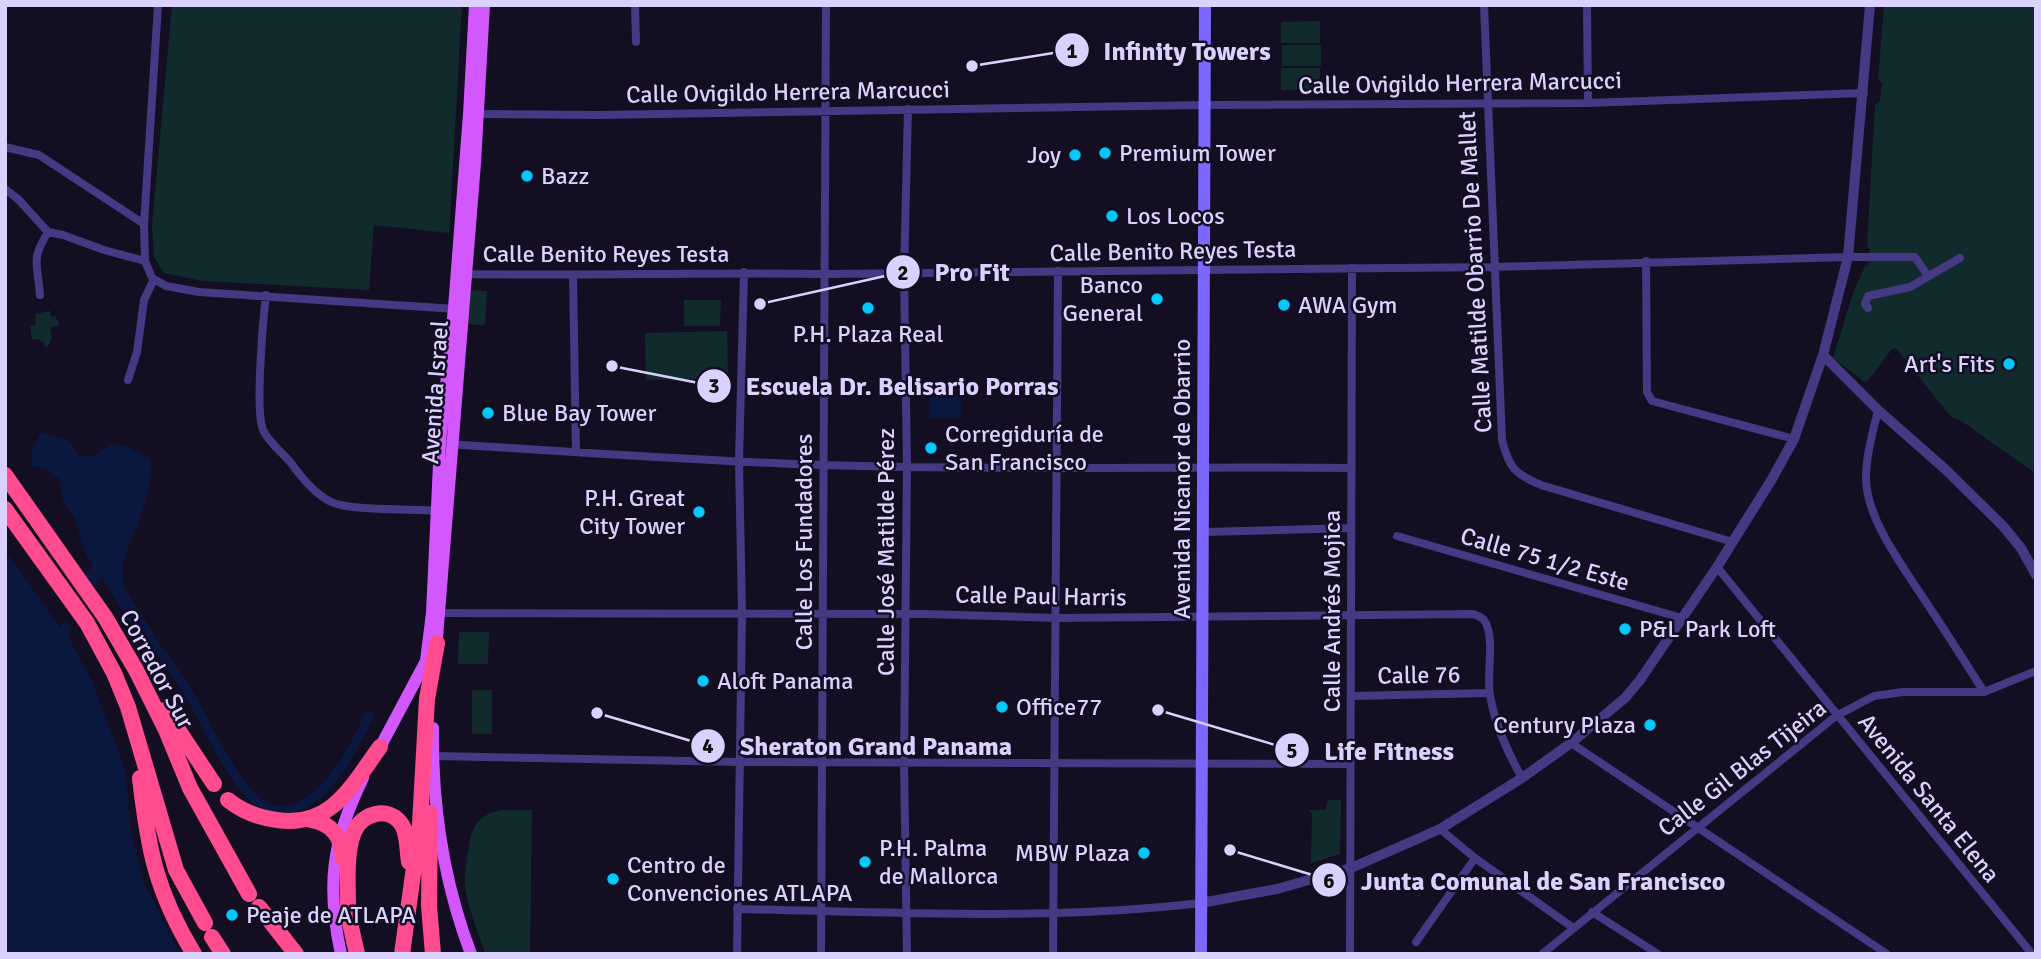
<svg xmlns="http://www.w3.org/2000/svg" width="2041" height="959" viewBox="0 0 2041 959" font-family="Signika,sans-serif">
  <rect width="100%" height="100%" fill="#140e23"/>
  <path fill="#112b2d" d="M 172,5 L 462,5 L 449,233 L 374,225 L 369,290 L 203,281 L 164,273 L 154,257 L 152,225 Z
    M 1884,5 L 2036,5 L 2036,474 L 1960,420 L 1951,417 L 1896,348 L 1892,349 L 1866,383 L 1833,358 L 1852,296 L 1864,268 L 1868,266 L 1870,249 L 1867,246 L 1875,105 L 1880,101 L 1882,83 L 1878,80 Z
    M 1320,21 L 1320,43 L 1281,43 L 1281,22 Z
    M 1282,45 L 1321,45 L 1321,66 L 1282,66 Z
    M 1281,68 L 1320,68 L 1320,89 L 1281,90 Z
    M 466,290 L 487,291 L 485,325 L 464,324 Z
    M 684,300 L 721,300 L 720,326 L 684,326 Z
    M 50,311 L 51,317 L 55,316 L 60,325 L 50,327 L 52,339 L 48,346 L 45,347 L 44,342 L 41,342 L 40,339 L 32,340 L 30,326 L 36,324 L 35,314 Z
    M 727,331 L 728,378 L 646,380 L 645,333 Z
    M 459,632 L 489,632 L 488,664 L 458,664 Z
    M 472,690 L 492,690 L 492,734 L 472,734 Z
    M 1328,800 L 1341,800 L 1340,854 L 1311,863 L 1312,813 L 1309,810 L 1325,810 Z
    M 501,810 L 532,810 L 530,954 L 485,954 C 479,932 467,908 465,886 C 464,876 466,867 467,858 C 471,833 472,816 501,810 Z"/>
  <path fill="#0a1840" d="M 961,397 L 961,418 L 930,418 L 930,398 Z
    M 41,432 L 70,441 L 79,457 L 95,455 L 112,443 L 125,446 L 150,458 C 156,486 133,534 123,562 L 123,585 L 155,636 L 149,654 L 102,577 L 91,587 L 83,577 L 93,566 L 86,554 L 74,517 L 63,501 L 59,479 L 46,469 L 31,466 L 32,450 Z
    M 5,551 L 60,627 L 66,620 L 71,628 L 68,636 L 92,681 L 125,769 L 131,834 L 144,883 L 180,954 L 5,954 Z"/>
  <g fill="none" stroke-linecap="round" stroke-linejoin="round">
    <path stroke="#0a1840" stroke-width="9" d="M 147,634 C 160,652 173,669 185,687 C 203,716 232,782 257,801 C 307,839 354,751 369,715"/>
    <path stroke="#443982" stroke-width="8" d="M 158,5 L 144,224 L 145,261 L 152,278 L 166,286 L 199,292 L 456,309
      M 635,5 L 636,42
      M 1484,5 L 1502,440 C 1509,468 1515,474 1541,485 L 1733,542
      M 1587,5 L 1588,103
      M 475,114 L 599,115 L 1204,105 L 1588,103 L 1864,93
      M 5,147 L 39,155 L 144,224
      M 5,189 L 18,199 L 48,232 L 63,235 L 104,250 L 145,261
      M 1646,261 L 1647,392 L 1652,401 L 1794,439
      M 464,274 C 585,276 705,272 826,274 L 1494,267 L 1848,257 L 1915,257 L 1928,276
      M 573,276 L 576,451
      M 40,295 C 38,264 30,261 48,232
      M 266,295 C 263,320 255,411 263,430 C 269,443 282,452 291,463 C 301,477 313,492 329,501 C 350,512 410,508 436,511
      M 1868,308 L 1865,304 L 1868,296 L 1910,287 L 1960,258
      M 128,380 L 137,352 L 144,300 L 154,279
      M 1878,410 C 1873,432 1866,455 1866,478 C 1866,519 1904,568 1926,602 C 1946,632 1965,662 1984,692
      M 448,444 C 573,452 698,461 823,465 C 999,471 1175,466 1351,468
      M 1203,532 L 1351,528
      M 1397,536 L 1682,618
      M 1717,567 L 2032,954
      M 436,613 L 926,614 L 1056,618 L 1473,614 C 1478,616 1483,617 1486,623 C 1495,645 1486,673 1490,695 C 1495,725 1507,751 1522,778
      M 1351,696 L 1489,693
      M 1571,743 L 1887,954
      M 432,756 L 739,762 L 1350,764
      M 1440,829 L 1475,858 L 1572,927
      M 737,909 C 891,912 1048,921 1201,903
      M 1592,912 L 1658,954
      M 1416,942 L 1475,858
      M 737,954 L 742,613 L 739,461 L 744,272
      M 821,954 L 826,5
      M 907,954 L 904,763 L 907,466 L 904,273 L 908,109
      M 1053,954 L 1058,271
      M 1350,954 L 1352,268
      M 1542,954 L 1836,716 L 1874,696 L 1903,692 L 1984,692 L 2036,671"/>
    <path stroke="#443982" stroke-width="10" d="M 1823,355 L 1878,410 L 1945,469 L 2003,526 L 2021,548 L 2036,575
      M 1201,903 L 1277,889 L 1351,868 L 1440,829 L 1522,778 L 1571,743 L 1625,698 L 1640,680 L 1717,567 L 1772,479 L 1794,439 L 1823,355 L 1848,257 L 1870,5"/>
    <path stroke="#7c68fe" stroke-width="12" d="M 1201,954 L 1205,5"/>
    <path stroke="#d258fe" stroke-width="12" d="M 436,650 L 475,163 L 484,5
      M 433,728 C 432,804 444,883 471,954
      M 377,753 L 426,661 L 432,613 L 440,443 L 454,308 L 469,114 L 475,5
      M 341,954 C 326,885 332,841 363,778"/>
    <path stroke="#fe4c8f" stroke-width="16" d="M 5,475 L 105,617 L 136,670 L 166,730 L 190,788 L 249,894
      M 5,509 L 87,623 L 114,673 L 128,707 L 176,870 L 205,923
      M 165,710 L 214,784
      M 140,778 C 148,849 156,892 194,954
      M 228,800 C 242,811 259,818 277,820 C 332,828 352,785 380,747
      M 430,813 L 429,906 L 433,954
      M 311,820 C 333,824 342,837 343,859
      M 259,907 L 296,954
      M 347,909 L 357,954
      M 348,920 C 349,894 344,856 354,832 C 362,813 389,805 402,825 C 408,835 407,850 409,862
      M 212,937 L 223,954
      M 402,954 L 420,824 L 427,699 L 437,643"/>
  </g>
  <g fill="#01c7fa" stroke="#140e23" stroke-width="2.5">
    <circle cx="1105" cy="153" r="7"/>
    <circle cx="1075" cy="155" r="7"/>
    <circle cx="527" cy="176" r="7"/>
    <circle cx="1112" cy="216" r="7"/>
    <circle cx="1157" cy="299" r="7"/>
    <circle cx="1284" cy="305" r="7"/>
    <circle cx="868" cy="308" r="7"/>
    <circle cx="2009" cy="364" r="7"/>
    <circle cx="488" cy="413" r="7"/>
    <circle cx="931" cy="448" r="7"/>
    <circle cx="699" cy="512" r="7"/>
    <circle cx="1625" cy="629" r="7"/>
    <circle cx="703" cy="681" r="7"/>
    <circle cx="1002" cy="707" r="7"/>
    <circle cx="1650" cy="725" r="7"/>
    <circle cx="1144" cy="853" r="7"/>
    <circle cx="865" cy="862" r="7"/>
    <circle cx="613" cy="879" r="7"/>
    <circle cx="232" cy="915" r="7"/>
  </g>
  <g text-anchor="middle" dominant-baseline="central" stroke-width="5" stroke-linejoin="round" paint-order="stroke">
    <g font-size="24" fill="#dbd1ff" stroke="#140e23">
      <text transform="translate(1460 83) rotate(-1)">Calle Ovigildo Herrera Marcucci</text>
      <text transform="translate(788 92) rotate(-1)">Calle Ovigildo Herrera Marcucci</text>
      <text transform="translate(1173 251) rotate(-1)">Calle Benito Reyes Testa</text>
      <text x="606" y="254">Calle Benito Reyes Testa</text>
      <text transform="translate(1475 272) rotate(-93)">Calle Matilde Obarrio De Mallet</text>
      <text transform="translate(435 392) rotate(-86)">Avenida Israel</text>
      <text transform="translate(1182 479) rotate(-90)">Avenida Nicanor de Obarrio</text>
      <text transform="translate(804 542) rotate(-90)">Calle Los Fundadores</text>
      <text transform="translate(886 552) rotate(-90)">Calle José Matilde Pérez</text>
      <text transform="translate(1545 559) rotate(16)">Calle 75 1/2 Este</text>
      <text transform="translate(1041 596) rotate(1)">Calle Paul Harris</text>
      <text transform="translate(1332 611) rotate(-90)">Calle Andrés Mojica</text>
      <text transform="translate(157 669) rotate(62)">Corredor Sur</text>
      <text transform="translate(1419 675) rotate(-1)">Calle 76</text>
      <text transform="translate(1742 768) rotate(-38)">Calle Gil Blas Tijeira</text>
      <text transform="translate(1929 798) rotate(51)">Avenida Santa Elena</text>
    </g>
    <g font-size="24" fill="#dbd1ff" stroke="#140e23" text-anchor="start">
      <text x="1119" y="153">Premium Tower</text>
      <text x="1061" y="155" text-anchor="end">Joy</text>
      <text x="541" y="176">Bazz</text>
      <text x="1126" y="216">Los Locos</text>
      <text x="1143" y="285" text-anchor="end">Banco<tspan x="1143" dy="28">General</tspan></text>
      <text x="1298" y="305">AWA Gym</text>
      <text x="868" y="334" text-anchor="middle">P.H. Plaza Real</text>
      <text x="1995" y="364" text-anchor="end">Art's Fits</text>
      <text x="502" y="413">Blue Bay Tower</text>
      <text x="945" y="434">Corregiduría de<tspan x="945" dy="28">San Francisco</tspan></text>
      <text x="685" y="498" text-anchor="end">P.H. Great<tspan x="685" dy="28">City Tower</tspan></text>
      <text x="1639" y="629">P&amp;L Park Loft</text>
      <text x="717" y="681">Aloft Panama</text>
      <text x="1016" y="707">Office77</text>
      <text x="1636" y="725" text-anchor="end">Century Plaza</text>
      <text x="879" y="848">P.H. Palma<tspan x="879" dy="28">de Mallorca</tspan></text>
      <text x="1130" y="853" text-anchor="end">MBW Plaza</text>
      <text x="627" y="865">Centro de<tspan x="627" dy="28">Convenciones ATLAPA</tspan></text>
      <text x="246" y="915">Peaje de ATLAPA</text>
    </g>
  </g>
  <path fill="none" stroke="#dbd1ff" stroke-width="2.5" d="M972 66L1072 50M760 304L903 272M612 366L714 386M597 713L708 746M1158 710L1292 750M1230 850L1329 880"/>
  <g fill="#dbd1ff" stroke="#140e23" stroke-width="2.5">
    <circle cx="972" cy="66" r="7"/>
    <circle cx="760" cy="304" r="7"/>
    <circle cx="612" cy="366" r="7"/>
    <circle cx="597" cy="713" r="7"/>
    <circle cx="1158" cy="710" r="7"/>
    <circle cx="1230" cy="850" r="7"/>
    <circle cx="1072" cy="50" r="18"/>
    <circle cx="903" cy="272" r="18"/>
    <circle cx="714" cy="386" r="18"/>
    <circle cx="708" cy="746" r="18"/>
    <circle cx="1292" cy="750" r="18"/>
    <circle cx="1329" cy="880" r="18"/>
  </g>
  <g font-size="21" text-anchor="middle" font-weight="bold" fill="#111">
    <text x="1072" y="58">1</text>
    <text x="903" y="280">2</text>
    <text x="714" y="393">3</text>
    <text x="708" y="753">4</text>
    <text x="1292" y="758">5</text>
    <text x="1329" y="888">6</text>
  </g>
  <g font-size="26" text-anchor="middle" font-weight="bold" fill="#dbd1ff" stroke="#140e23" stroke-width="5" stroke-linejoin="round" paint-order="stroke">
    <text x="1187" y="60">Infinity Towers</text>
    <text x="972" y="281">Pro Fit</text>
    <text x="902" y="395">Escuela Dr. Belisario Porras</text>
    <text x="876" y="755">Sheraton Grand Panama</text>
    <text x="1389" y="760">Life Fitness</text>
    <text x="1543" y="890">Junta Comunal de San Francisco</text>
  </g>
  <rect width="2041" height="959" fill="none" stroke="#dbd1ff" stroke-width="14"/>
</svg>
